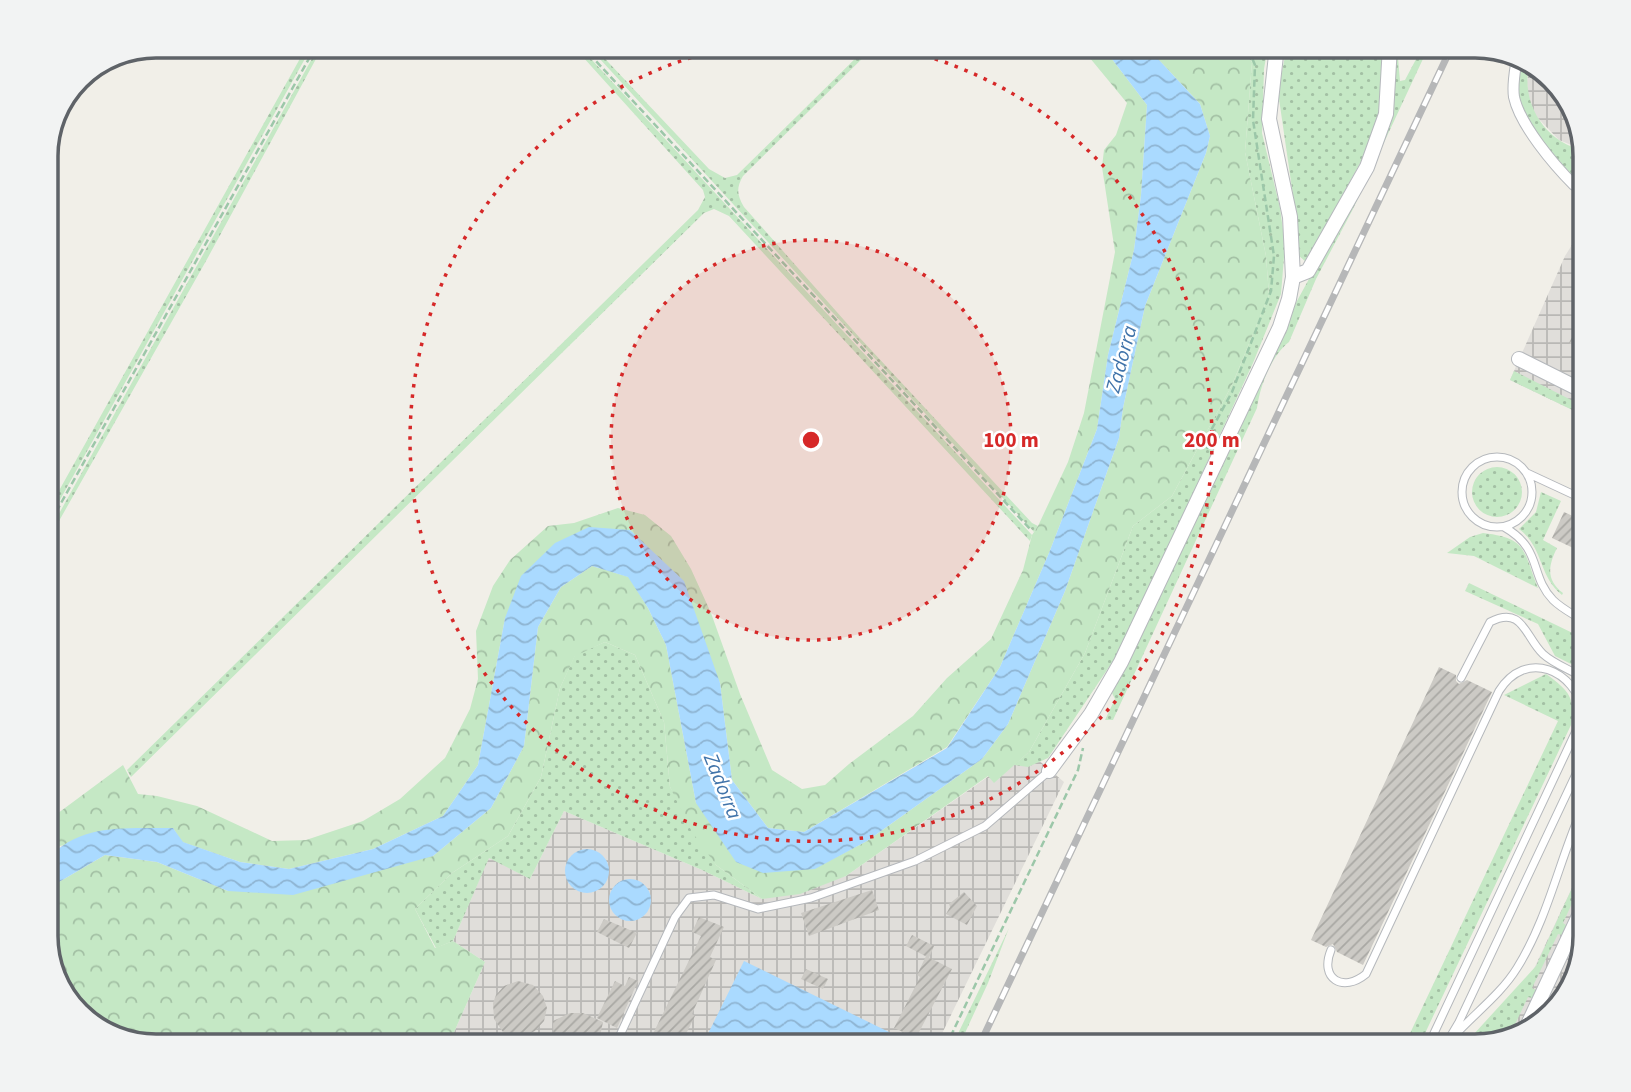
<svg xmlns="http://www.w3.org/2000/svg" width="1631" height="1092" viewBox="0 0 1631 1092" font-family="'Source Sans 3',sans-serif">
  <defs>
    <pattern id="industrial-grid" width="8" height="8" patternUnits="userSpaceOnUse" patternTransform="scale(1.75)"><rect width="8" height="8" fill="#e0deda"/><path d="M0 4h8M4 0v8" fill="none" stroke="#b9b8b5"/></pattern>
    <pattern id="grass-dots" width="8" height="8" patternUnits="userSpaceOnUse" patternTransform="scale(1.75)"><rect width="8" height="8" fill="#c5e8c5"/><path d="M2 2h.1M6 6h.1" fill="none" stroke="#a3c0a4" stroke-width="1.8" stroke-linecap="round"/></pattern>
    <pattern id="forest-crowns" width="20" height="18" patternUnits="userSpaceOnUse" patternTransform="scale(1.75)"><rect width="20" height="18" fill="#c5e8c5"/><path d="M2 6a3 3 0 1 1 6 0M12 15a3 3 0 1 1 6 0" fill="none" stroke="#a3c0a4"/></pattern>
    <pattern id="water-waves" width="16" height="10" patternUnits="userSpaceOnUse" patternTransform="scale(1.75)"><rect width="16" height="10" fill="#aadaff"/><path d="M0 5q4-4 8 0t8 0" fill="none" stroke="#8eb4d2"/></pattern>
    <pattern id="building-hatch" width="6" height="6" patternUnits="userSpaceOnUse" patternTransform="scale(1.75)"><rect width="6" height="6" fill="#cccac5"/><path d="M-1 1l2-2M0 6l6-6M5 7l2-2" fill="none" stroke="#a9a8a4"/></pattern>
  </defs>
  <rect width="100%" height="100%" fill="#f1efe8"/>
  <path fill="url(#industrial-grid)" d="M 1530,62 L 1537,64 L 1574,106 L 1584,150 L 1559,140 L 1535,115 L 1528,95 L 1527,82 Z
    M 1585,224 L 1585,416 L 1510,380 L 1565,256 Z
    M 1029,752 L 1064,782 L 936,1046 L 448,1046 L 485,962 L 453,941 L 489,857 L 530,879 L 564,811 L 702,870 L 762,899 L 846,876 L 989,776 L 994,782 Z
    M 1585,860 L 1585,937 L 1567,998 L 1525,1035 L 1500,1041 Z"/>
  <path fill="url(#grass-dots)" d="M 307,46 L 312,46 L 46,525 L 46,514 Z
    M 319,46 L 323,46 L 206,261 L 46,544 L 46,537 Z
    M 573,46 L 579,46 L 1032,535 L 1030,541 L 729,216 L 714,209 L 704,213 L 131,777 L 127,770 L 698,210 L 705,197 L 703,190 Z
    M 588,46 L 593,46 L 709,169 L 725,178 L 737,175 L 868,46 L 875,46 L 743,176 C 736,188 737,195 744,207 L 859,337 L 1032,523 L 1038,526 L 1034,532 Z
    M 1236,46 L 1268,46 L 1264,69 L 1262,133 L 1280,208 L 1285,245 L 1281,294 L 1253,363 L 1121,649 L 1048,758 L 1028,767 L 1014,765 L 1029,752 L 1085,653 L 1133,526 L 1172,496 L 1232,385 L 1269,295 L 1266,256 L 1245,152 L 1252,62 Z
    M 1287,46 L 1386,46 L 1385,68 L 1376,134 L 1306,262 L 1298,255 L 1296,216 L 1278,92 Z
    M 1393,46 L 1397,46 L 1400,81 L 1405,80 L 1423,46 L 1429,46 L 1353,209 L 1316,279 L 1289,342 C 1271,356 1260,386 1257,408 L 1113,720 L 1105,720 L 1115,699 L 1112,693 L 1140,639 L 1291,312 L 1370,167 Z
    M 1520,59 L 1530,62 C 1519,100 1544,143 1584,150 L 1585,178 L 1571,177 C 1555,157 1528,129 1520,104 C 1515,89 1518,74 1520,59 Z
    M 1514,371 L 1585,407 L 1585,416 L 1510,380 Z
    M1472 492a25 25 0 1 1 50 0a25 25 0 1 1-50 0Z
    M 1541,492 L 1561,501 L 1543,540 L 1557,548 C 1548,566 1546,580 1563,593 L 1562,595 C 1538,576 1544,548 1519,529 L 1536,512 Z
    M 1483,533 C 1528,538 1523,551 1538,588 L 1474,556 L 1447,553 L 1470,537 Z
    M 1469,583 L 1583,638 L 1585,642 L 1585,671 L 1555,656 L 1538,624 L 1465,591 Z
    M 605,642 L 635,655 L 664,722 L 670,787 L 716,865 L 762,899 L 702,870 L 564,811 L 530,879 L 489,858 L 453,941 L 436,948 L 415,909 L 452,873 L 508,836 L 541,777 L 560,688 L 575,655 Z
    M 1546,674 C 1568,690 1576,697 1571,725 L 1419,1046 L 1404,1046 L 1558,721 L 1504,695 Z
    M 1585,860 L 1585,875 L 1563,923 L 1566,925 L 1562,935 L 1558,934 L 1532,988 L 1536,990 L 1532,998 L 1528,997 L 1508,1039 L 1476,1046 L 1463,1046 L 1536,966 Z
    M 1009,928 L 988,983 L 959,1046 L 952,1046 Z"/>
  <path fill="url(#forest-crowns)" d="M 1080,46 L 1102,46 L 1147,105 L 1141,195 L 1134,250 L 1108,355 L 1097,429 L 1049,553 L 1000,667 L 947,747 L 804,832 L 768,828 L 732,780 L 720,683 L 630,530 L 505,618 L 478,765 L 443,816 L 373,849 L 289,869 L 240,862 L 182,842 L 173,828 L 59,846 L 46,860 L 46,822 L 123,765 L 138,794 L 157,796 L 197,806 L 272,841 L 306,840 L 363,821 L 400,799 L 445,758 L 470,709 L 478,679 L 476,631 L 493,586 L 510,560 L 548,526 L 574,523 L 618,508 L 645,515 L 671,536 L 691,569 L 711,613 L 740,694 L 772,770 L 802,789 L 825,785 L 849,764 L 913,716 L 947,678 L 991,639 L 1023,570 L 1032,535 L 1038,526 L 1068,462 L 1084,413 L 1115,252 L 1102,167 L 1104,150 L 1116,135 L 1127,103 Z
    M 1146,46 L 1236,46 L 1252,62 L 1245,152 L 1266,256 L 1269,295 L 1232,385 L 1172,496 L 1133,526 L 1085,653 L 1029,752 L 994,783 L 988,776 L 846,876 L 800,894 L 762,899 L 716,865 L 692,832 L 670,787 L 664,722 L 635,655 L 605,642 L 575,656 L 560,688 L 541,777 L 508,836 L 452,873 L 415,909 L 435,948 L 453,941 L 485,962 L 448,1046 L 155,1046 L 94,1028 L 60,991 L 46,943 L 46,901 L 59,882 L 105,855 L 157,862 L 228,891 L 433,856 L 491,808 L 524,746 L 538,627 L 561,587 L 592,566 L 629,577 L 648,608 L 666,645 L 696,803 L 815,868 L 867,841 L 982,759 L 1008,724 L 1065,591 L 1119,438 L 1123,408 L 1145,306 L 1206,153 L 1210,136 L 1200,104 Z"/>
  <path fill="url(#water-waves)" d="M 1102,46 L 1146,46 L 1200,104 L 1210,136 L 1206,153 L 1145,306 L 1123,408 L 1119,438 L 1065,591 L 1008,724 L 982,759 L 867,841 L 815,869 L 763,873 L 736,862 L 696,803 L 666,645 L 648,608 L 628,577 L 592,566 L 561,587 L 538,627 L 524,746 L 491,808 L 433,856 L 293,895 L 228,891 L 157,862 L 105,855 L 59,882 L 46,901 L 46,860 C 82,822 125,829 173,828 L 183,842 L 240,862 L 289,869 L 373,849 L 443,816 L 478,765 L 505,618 L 521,576 L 555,543 L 589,527 L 630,530 L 684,581 L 720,683 L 732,780 L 768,828 L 804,832 L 947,748 L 1000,667 L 1049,553 L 1097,429 L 1108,355 L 1134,250 L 1141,195 L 1147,105 Z
    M565 871a22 22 0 1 1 44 0a22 22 0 1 1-44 0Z
    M609 900a21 21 0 1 1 42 0a21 21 0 1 1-42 0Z
    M 744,961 L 891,1033 L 884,1046 L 702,1046 Z"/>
  <path fill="url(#building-hatch)" d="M 1586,309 L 1586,351 L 1569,343 Z
    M 1564,512 L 1586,522 L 1586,554 L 1552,538 Z
    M 1439,667 L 1456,675 L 1456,681 L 1459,684 L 1467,680 L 1492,692 L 1363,965 L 1337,952 L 1333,944 L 1326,947 L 1311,940 Z
    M 872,890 L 879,910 L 809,936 L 801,913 Z
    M 964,892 L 977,906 L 967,925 L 946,914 L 950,907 L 949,904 Z
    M 699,917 L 724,927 L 710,957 L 716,960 L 692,1014 L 695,1016 L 680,1046 L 647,1046 L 701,936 L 692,932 Z
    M 604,919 L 637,933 L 629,948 L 597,932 Z
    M 912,935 L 934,946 L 929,958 L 906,946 Z
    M 926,956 L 952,969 L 916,1038 L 894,1028 L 920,977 L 917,975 Z
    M 806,969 L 828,979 L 823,989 L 801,979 Z
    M 629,977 L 638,981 L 617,1028 L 597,1018 L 615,981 L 625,986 Z
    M 518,981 L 533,985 L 543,996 L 547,1008 L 544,1021 L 535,1031 L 524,1036 L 505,1035 L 494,1019 L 493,1003 L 496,995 L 504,986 Z
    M 570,1013 L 583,1013 L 603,1022 L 598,1046 L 554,1046 L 553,1021 Z"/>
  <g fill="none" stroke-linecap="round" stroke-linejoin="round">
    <g stroke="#b5b8bc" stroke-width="9">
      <path id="service" d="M1462 492a35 35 0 1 1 70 0a35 35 0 1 1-70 0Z
        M 1527,473 L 1585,500
        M 1504,527 C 1543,549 1529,575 1553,600 C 1562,609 1575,615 1585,622
        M 1461,678 L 1490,622 C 1523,605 1525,637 1543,654 C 1555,665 1572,670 1585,679
        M 1331,950 C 1319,979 1343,993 1366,974 L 1499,691 C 1526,648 1575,670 1584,713
        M 1454,1036 C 1474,1014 1501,994 1517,968 C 1549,917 1560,856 1585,802
        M 1446,1044 L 1459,1022 L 1585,755
        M 615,1046 L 675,917 L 689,898 L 714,895 L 758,909 L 811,898 L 915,861 L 985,826 L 1049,771
        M 1428,1046 L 1585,712"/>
    </g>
    <g stroke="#b5b8bc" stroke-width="12">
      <path id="pedestrian" d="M 1517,58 C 1515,71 1512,84 1514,97 C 1520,125 1554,165 1574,185"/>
    </g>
    <g stroke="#b5b8bc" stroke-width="16">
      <path id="minor" d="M 1293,277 L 1308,271 L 1367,167 L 1386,114 L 1390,46
        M 1519,359 L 1585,392
        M 1049,771 L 1091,714 L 1121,662 L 1280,327 L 1289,299 L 1293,277 L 1290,217 L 1269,119 L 1277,46
        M 1523,1035 L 1585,903"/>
    </g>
    <path stroke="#9cc7a9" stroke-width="2.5" stroke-dasharray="7 3.5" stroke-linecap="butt" d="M 582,46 L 1031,530
      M 1208,449 L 1206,445 L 1209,434 L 1232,392 L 1271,291 L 1274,256 L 1253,120 L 1255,65 L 1247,46
      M 46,530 L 316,46
      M 946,1046 L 1078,770 L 1083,748"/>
    <use href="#service" stroke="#fff" stroke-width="7"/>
    <use href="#pedestrian" stroke="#fff" stroke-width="10"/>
    <use href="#minor" stroke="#fff" stroke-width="14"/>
    <g stroke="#b6b7b8" stroke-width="7">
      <path id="rail" d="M 979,1046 L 1452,46"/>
    </g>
    <use href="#rail" stroke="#fff" stroke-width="4.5" stroke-dasharray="13" stroke-linecap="butt"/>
  </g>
  <circle cx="811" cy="440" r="200" fill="#d62828" fill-opacity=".12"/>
  <g fill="none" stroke="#d62828" stroke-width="3.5" stroke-dasharray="3.5 7">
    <circle cx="811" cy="440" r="200"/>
    <path d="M884 46A401 401 0 1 1 738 46"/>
  </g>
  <g text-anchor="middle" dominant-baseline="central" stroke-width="5" stroke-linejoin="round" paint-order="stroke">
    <g font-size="21" font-style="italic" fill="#4174aa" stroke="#fff">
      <text transform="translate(1121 359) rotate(-75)">Zadorra</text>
      <text transform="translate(723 786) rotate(68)">Zadorra</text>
    </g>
  </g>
  <path d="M0 0H1631V1092H0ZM156 58H1475A98 98 0 0 1 1573 156V936A98 98 0 0 1 1475 1034H156A98 98 0 0 1 58 936V156A98 98 0 0 1 156 58Z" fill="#f2f3f3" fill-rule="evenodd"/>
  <path fill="none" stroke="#5f6368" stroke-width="3.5" d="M156 58H1475A98 98 0 0 1 1573 156V936A98 98 0 0 1 1475 1034H156A98 98 0 0 1 58 936V156A98 98 0 0 1 156 58Z"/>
  <circle cx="811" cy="440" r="10" fill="#d62828" stroke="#fff" stroke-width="3.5"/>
  <g font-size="21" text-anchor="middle" font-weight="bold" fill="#d62828" stroke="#fff" stroke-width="5" stroke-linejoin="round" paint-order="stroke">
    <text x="1011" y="447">100 m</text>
    <text x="1212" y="447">200 m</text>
  </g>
</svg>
